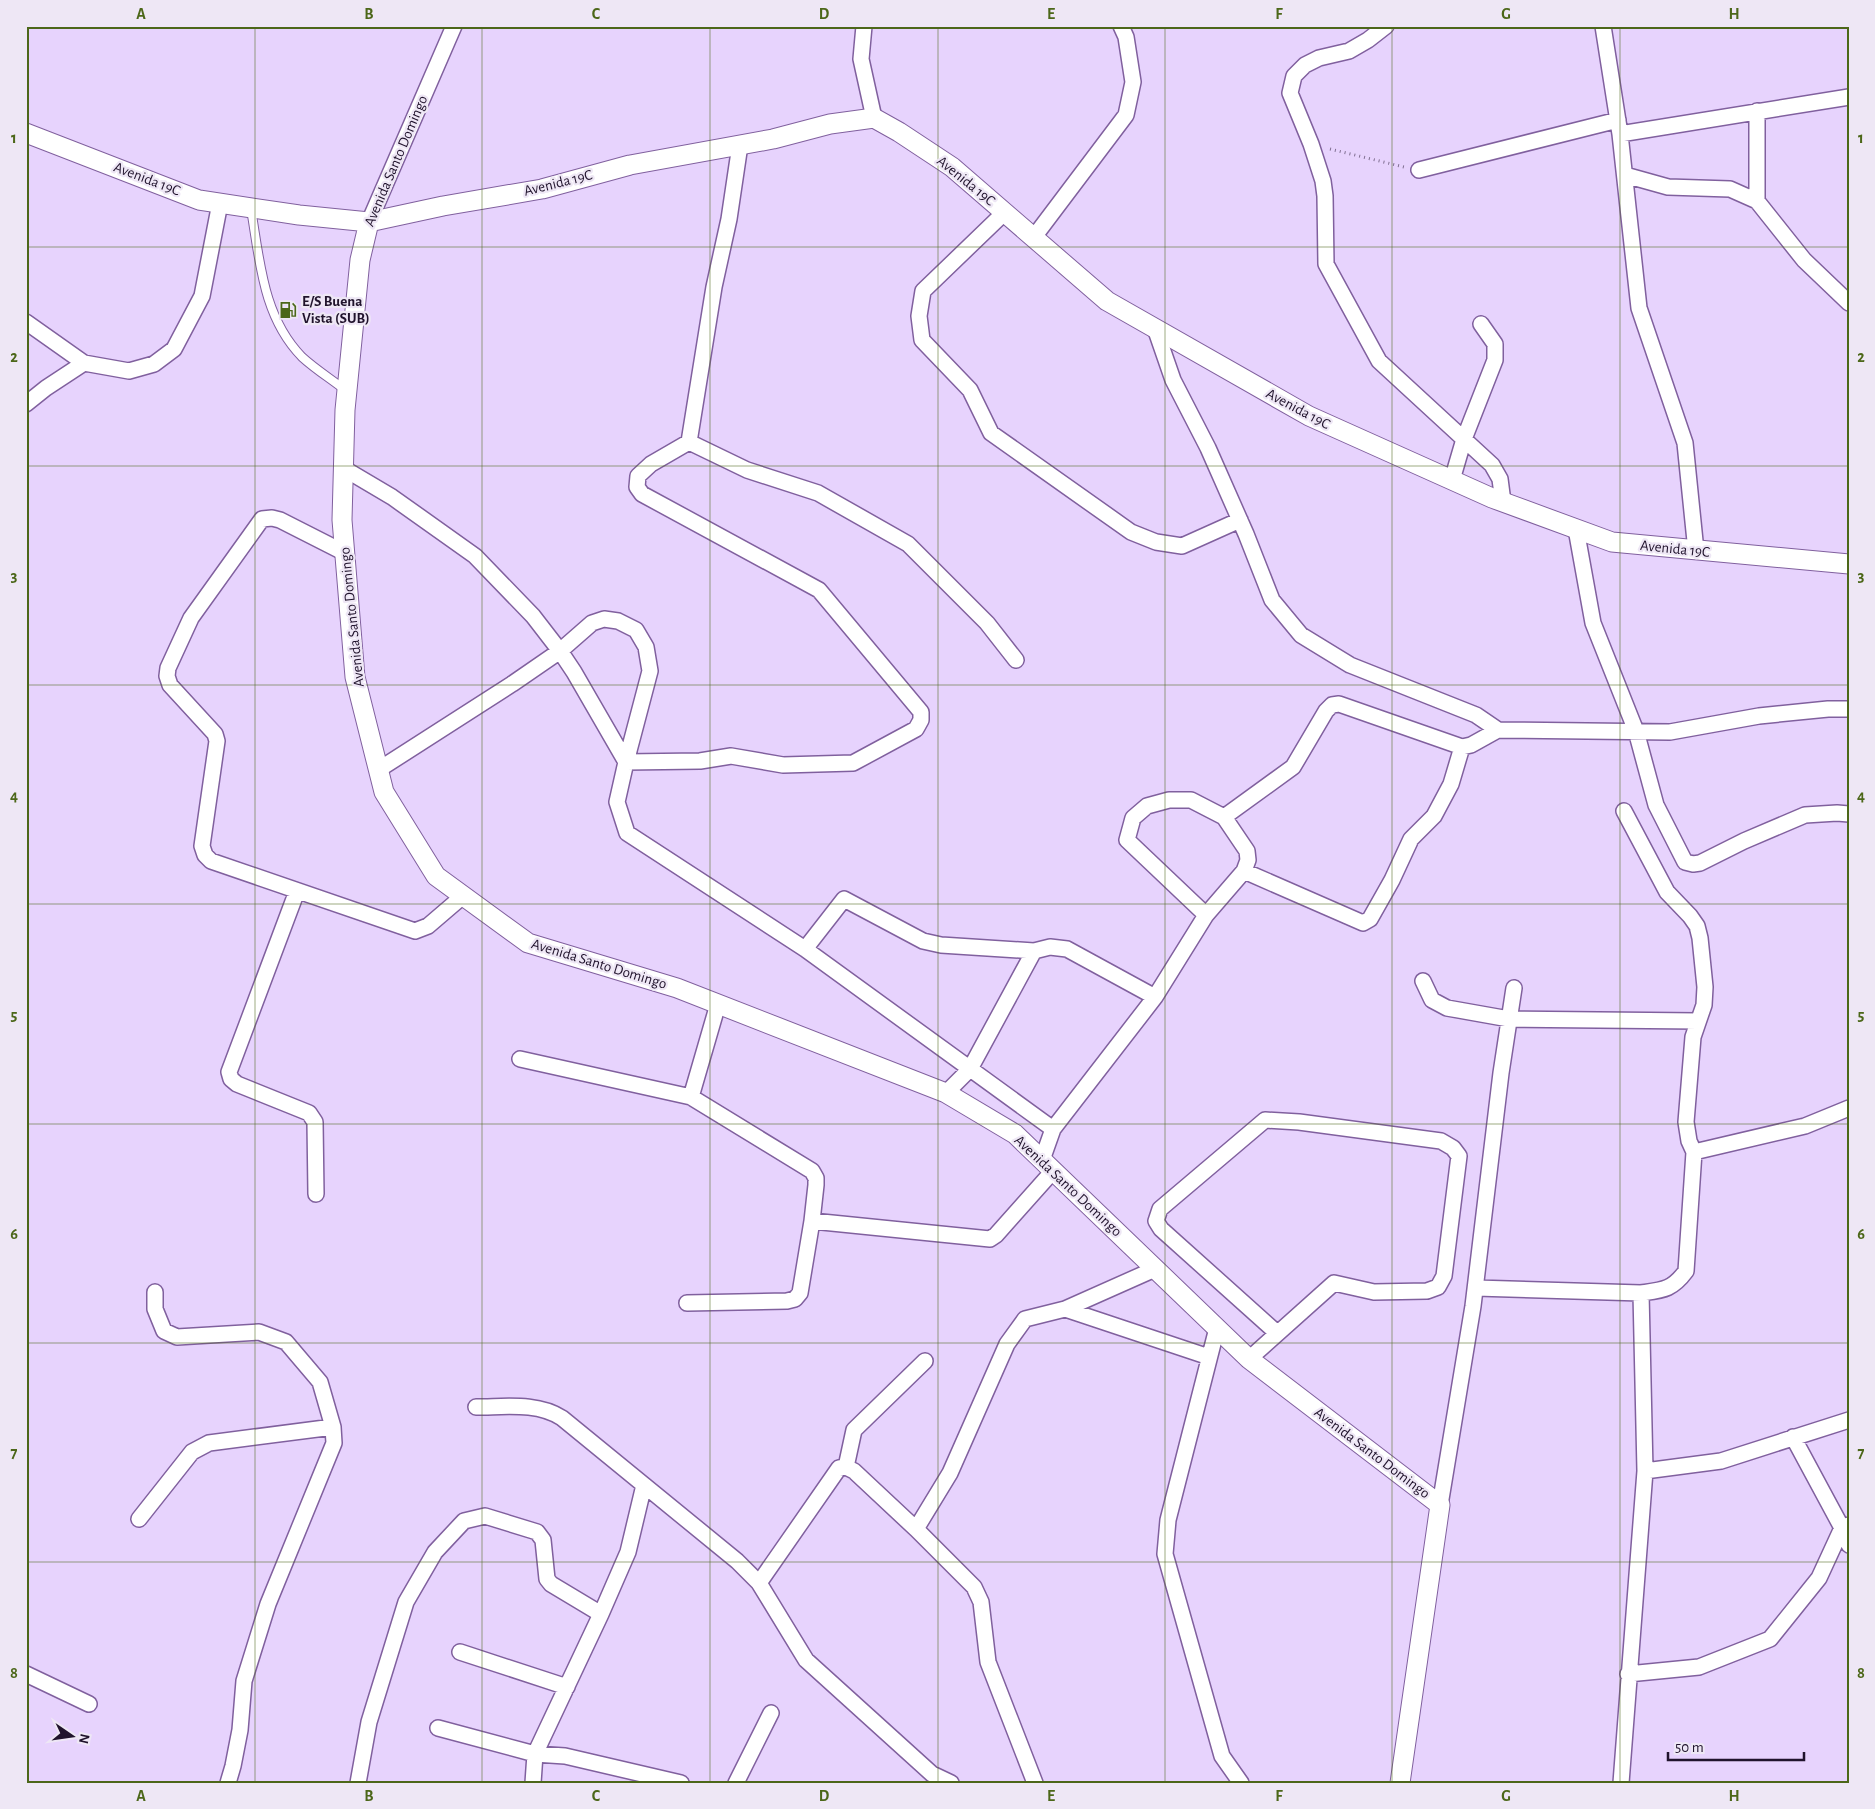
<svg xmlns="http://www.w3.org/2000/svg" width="1875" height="1809" viewBox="0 0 1875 1809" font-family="'Alegreya Sans',sans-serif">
  <rect width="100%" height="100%" fill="#e7d3fd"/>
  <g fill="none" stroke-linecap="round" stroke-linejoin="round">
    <g stroke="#80609e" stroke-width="10">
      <path id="service" d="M 251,209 C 260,262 263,317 302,357 C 315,369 331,379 345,390"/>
    </g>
    <g stroke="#80609e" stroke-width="18">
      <path id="minor" d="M 864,26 L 861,59 L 874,118
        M 1386,26 L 1368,40 L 1349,51 L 1319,58 L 1305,65 L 1294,76 L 1290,93 L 1311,144 L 1323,181 L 1325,196 L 1326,264 L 1379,361 L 1492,465 L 1500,479 L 1503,502
        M 1603,26 L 1620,134 L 1639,308 L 1685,443 L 1696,551
        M 1620,134 L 1849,97
        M 740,145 L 729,219 L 714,287 L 689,442 L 747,470 L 818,493 L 908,544 L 987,623 L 1016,660
        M 1419,170 L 1618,120
        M 1625,175 L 1668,187 L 1730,189 L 1757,201 L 1804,260 L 1849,303
        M 1757,201 L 1757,111
        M 1005,212 L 923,291 L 919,316 L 922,340 L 970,390 L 991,433 L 1131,532 L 1156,542 L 1182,546 L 1240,520
        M 369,222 L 454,26
        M 1034,237 L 1126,115 L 1133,82 L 1126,37 L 1121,26
        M 26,322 L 84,363 L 129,371 L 154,364 L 174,349 L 202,296 L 220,203
        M 1155,328 L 1173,380 L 1208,448 L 1246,534 L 1272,600 L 1301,635 L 1350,665 L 1476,715 L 1498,730 L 1670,732 L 1759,716 L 1828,709 L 1849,709
        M 26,404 L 46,388 L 84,363
        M 343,468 L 392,497 L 475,556 L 533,616 L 560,651 L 574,672 L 626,762 L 617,802 L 627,833 L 805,949 L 1053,1129
        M 1452,480 L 1464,439 L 1495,360 L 1495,344 L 1481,324
        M 1576,529 L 1593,623 L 1636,731 L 1656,805 L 1685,862 L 1693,864 L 1700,863 L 1744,841 L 1805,815 L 1837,813 L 1849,814
        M 345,553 L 280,520 L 272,518 L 262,519 L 191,618 L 168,668 L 167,676 L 170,685 L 215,734 L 217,741 L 202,846 L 205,855 L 211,861 L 415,931 L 428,926 L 463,896
        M 378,770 L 512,684 L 560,651 L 592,623 L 604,619 L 618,621 L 636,630 L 646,647 L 650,671 L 626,762 L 700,761 L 731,756 L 783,765 L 853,763 L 916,729 L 921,720 L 921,712 L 819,590 L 642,494 L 637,487 L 638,476 L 651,464 L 689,442
        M 1624,811 L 1667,892 L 1690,916 L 1697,926 L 1700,938 L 1705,987 L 1704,1005 L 1693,1037 L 1686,1122 L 1689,1141 L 1694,1152
        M 1224,817 L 1293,767 L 1326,711 L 1332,705 L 1339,704 L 1462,747 L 1471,745 L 1498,730
        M 1244,871 L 1363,923 L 1370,919 L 1392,880 L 1411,839 L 1434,816 L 1451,784 L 1462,747
        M 297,891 L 229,1072 L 231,1079 L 237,1084 L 309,1113 L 315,1122 L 316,1194
        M 805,949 L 844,899 L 923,941 L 941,945 L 1034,951 L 1050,947 L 1067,949 L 1155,997
        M 1423,981 L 1432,1000 L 1447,1008 L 1509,1019 L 1698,1021
        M 520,1059 L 691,1097 L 812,1171 L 816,1178 L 816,1185 L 812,1221 L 800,1293 L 795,1299 L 787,1301 L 687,1303
        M 946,1093 L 970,1069 L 1034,951
        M 691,1097 L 718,1004
        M 1042,1160 L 1053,1129 L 1155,997 L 1206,915 L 1244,871 L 1248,860 L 1247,851 L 1224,817 L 1191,800 L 1169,800 L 1147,806 L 1133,818 L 1127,840 L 1206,915
        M 812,1221 L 990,1239 L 996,1235 L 1053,1171
        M 1476,1288 L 1641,1293 C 1663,1290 1672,1290 1686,1271 L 1694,1152 L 1805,1126 L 1849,1108
        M 155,1292 L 155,1309 L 164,1331 L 177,1337 L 259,1332 L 286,1342 L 320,1382 L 333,1427 L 334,1443 L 268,1604 L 244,1681 L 240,1730 L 233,1766 L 228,1783
        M 1065,1309 L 1209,1357
        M 1217,1328 L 1168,1520 L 1165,1554 L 1222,1756 L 1241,1783
        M 1249,1359 L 1334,1283 L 1374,1292 L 1427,1291 L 1438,1287 L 1444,1276 L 1459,1156 L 1453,1148 L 1441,1141 L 1299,1122 L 1265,1120 L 1160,1209 L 1156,1221 L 1161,1229 L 1277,1333
        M 476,1407 C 505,1407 537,1402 562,1418 L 737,1561 L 759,1583 L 806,1660 L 932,1774 L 951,1783
        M 1793,1437 L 1842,1528 L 1849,1545
        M 846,1467 L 854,1430 L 925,1361
        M 1645,1471 L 1721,1461 L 1849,1420
        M 1440,1505 L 1473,1306 L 1501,1073 L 1514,988
        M 139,1519 L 192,1452 L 209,1443 L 333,1427
        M 916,1529 L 950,1473 L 1007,1344 L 1025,1319 L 1065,1309 L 1155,1269
        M 759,1583 L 839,1468 L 846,1467 L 854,1471 L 916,1529 L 974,1587 L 981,1602 L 988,1662 L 1035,1783
        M 460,1652 L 567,1687
        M 26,1674 L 89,1704
        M 1628,1674 L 1699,1667 L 1770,1639 L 1819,1578 L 1842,1528 L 1849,1525
        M 438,1728 L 535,1754 L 565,1756 L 681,1783
        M 358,1783 L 369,1722 L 406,1602 L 435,1552 L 464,1521 L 485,1516 L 537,1532 L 543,1540 L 547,1579 L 551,1584 L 601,1614
        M 533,1783 L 535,1754 L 601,1614 L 628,1552 L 644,1485
        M 736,1783 L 771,1713
        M 1621,1783 L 1645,1471 L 1641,1293"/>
    </g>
    <g stroke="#80609e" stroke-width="21">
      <path id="tertiary" d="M 26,133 L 199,200 L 299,215 L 369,222 L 443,206 L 542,189 L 630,165 L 773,139 L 830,124 L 874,118 L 899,132 L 952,167 L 1107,301 L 1309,416 L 1492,498 L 1612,542 L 1849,564
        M 369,222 L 360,260 L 345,410 L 342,520 L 355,677 L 384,792 L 436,876 L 528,943 L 677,988 L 946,1093 L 1015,1134 L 1249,1359 L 1440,1505 L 1400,1783"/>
    </g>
    <path stroke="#817092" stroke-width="3" stroke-dasharray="1 4" stroke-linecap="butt" d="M 1330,149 L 1404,167"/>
    <use href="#service" stroke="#fff" stroke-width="8"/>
    <use href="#minor" stroke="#fff" stroke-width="15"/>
    <use href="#tertiary" stroke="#fff" stroke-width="19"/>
  </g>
  <path fill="none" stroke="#4c6719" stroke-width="1" stroke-opacity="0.55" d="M 255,26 L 255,1783M 482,26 L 482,1783M 710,26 L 710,1783M 938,26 L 938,1783M 1165,26 L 1165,1783M 1392,26 L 1392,1783M 1620,26 L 1620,1783M 26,247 L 1849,247M 26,466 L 1849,466M 26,685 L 1849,685M 26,904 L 1849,904M 26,1124 L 1849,1124M 26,1343 L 1849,1343M 26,1562 L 1849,1562"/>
  <defs>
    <g id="fuel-bare" transform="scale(1.35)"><path d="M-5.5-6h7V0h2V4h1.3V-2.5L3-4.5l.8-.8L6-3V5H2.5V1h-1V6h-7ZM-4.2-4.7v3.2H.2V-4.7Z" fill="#4c6719" stroke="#eee7f5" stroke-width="2.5" paint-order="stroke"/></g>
  </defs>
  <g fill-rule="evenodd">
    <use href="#fuel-bare" x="288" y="310"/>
  </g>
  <g text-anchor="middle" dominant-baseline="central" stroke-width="4.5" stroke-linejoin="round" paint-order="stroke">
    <g font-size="15" fill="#20132c" stroke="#eee7f5">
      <text transform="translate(396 161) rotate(-67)">Avenida Santo Domingo</text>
      <text transform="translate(147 179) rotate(21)">Avenida 19C</text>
      <text transform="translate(966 181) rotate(39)">Avenida 19C</text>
      <text transform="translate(558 183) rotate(-14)">Avenida 19C</text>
      <text transform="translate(1298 409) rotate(28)">Avenida 19C</text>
      <text transform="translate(1675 549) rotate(6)">Avenida 19C</text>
      <text transform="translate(352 617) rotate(-96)">Avenida Santo Domingo</text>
      <text transform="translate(599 964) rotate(17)">Avenida Santo Domingo</text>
      <text transform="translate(1068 1186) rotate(43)">Avenida Santo Domingo</text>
      <text transform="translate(1372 1453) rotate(37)">Avenida Santo Domingo</text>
    </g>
    <g font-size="15" font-weight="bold" fill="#20132c" stroke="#eee7f5" text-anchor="start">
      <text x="302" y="301">E/S Buena<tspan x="302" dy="17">Vista (SUB)</tspan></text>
    </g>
  </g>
  <rect width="1875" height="1809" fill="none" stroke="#eee7f5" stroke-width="55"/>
  <g transform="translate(72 1736) rotate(103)" stroke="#eee7f5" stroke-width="4" paint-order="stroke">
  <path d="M0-4L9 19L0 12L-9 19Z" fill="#20132c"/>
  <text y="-8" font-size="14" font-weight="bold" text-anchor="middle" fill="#20132c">N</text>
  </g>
  <path d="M1668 1752v8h136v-8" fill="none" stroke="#20132c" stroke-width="2.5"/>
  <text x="1675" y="1752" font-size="15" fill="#20132c" stroke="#eee7f5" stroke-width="4" paint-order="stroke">50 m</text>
  <rect x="28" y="28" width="1820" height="1754" fill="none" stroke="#4c6719" stroke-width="2"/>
  <g font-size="16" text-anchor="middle" font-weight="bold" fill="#4c6719">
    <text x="141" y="19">A</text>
    <text x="369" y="19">B</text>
    <text x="596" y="19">C</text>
    <text x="824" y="19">D</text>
    <text x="1051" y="19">E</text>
    <text x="1279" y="19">F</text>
    <text x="1506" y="19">G</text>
    <text x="1734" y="19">H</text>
    <text x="14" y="143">1</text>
    <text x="1861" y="143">1</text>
    <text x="14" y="362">2</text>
    <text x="1861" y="362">2</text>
    <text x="14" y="581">3</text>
    <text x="1861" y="581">3</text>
    <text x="14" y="801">4</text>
    <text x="1861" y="801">4</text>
    <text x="14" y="1020">5</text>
    <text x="1861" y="1020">5</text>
    <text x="14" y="1239">6</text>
    <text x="1861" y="1239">6</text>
    <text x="14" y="1458">7</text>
    <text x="1861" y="1458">7</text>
    <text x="14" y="1678">8</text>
    <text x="1861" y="1678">8</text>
    <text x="141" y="1801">A</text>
    <text x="369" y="1801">B</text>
    <text x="596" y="1801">C</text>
    <text x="824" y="1801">D</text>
    <text x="1051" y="1801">E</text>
    <text x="1279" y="1801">F</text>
    <text x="1506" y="1801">G</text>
    <text x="1734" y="1801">H</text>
  </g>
</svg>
